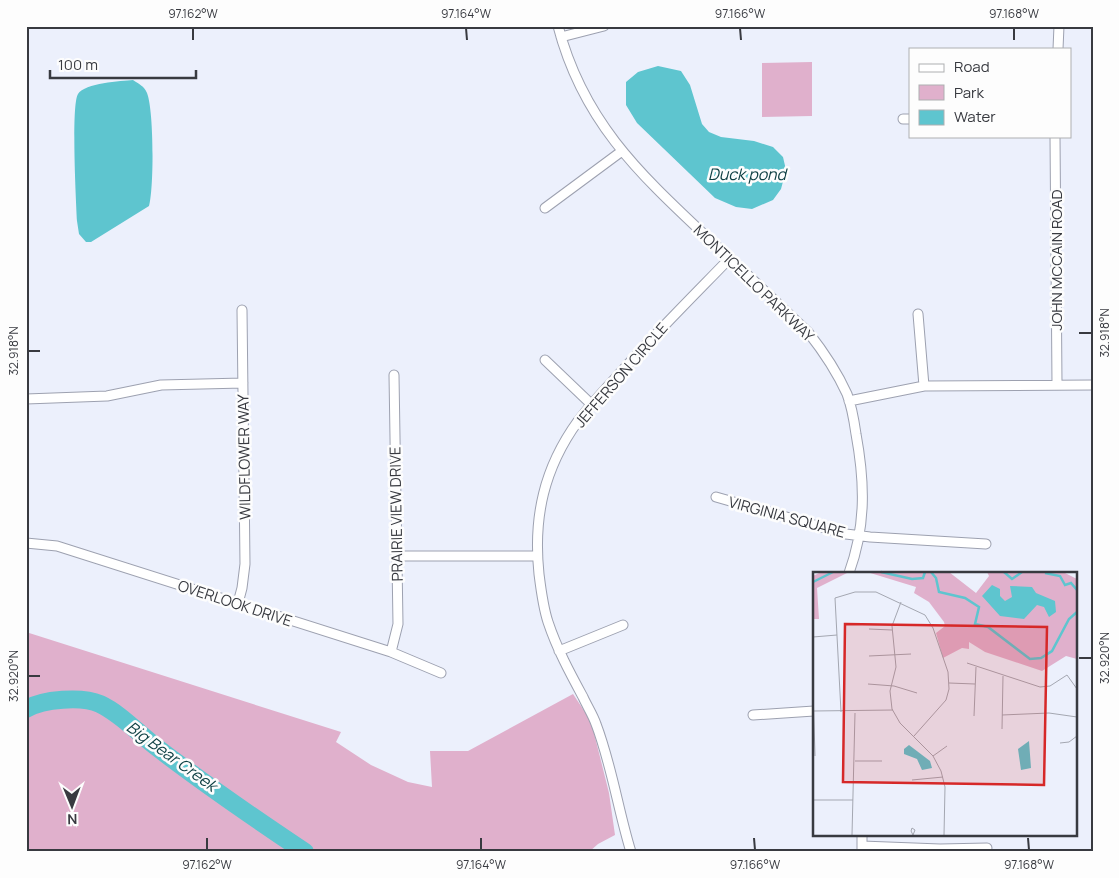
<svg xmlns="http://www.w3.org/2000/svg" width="1119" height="878" viewBox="0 0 1119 878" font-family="Manrope,sans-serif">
  <rect width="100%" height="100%" fill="#ecf0fc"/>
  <path fill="#e0b0cc" d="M 812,62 L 812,116 L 762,117 L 762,63 Z
    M 26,632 L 341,732 L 336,742 L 371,765 L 408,782 L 432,787 L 430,751 L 468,751 L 573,694 L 591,721 L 609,793 L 615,835 L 598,844 L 589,852 L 26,852 Z"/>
  <path fill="#5ec5cf" d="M 658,66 L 681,71 L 690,85 L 702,124 L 709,132 L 721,137 L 754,141 L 773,147 L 783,157 L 786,170 L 781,189 L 773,200 L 752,209 L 736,207 L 715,198 L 637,123 L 626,105 L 626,82 L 638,72 Z
    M 133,80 C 139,84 144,86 147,93 C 154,110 154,188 149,206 L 91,242 L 86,242 L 79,234 L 77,221 C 76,201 71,105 78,94 C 85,83 121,81 133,80 Z"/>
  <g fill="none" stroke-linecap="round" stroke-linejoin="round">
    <path stroke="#5ec5cf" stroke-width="18" d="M 26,709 C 43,699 82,696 100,704 C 121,714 137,732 155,746 C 203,783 254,818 305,852"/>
    <g stroke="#9da1b0" stroke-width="11">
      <path id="minor" d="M 558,26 C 583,122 640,174 709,239 C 743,270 775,301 808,332 C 823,351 837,372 847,394 C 852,407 854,420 856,434 C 865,483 866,526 849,573
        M 561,37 L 604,26
        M 1058,49 L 1059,26
        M 903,119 L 910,119
        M 1055,136 L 1057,384
        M 545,208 L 622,151
        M 918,314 L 924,386
        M 545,360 L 591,404
        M 26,399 L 107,396 L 161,385 L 243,383
        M 849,401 L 924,386 L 1093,385
        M 716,497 L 846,534 L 870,537 L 986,544
        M 26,543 L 57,546 L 391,652 L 441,673
        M 396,556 L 537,556
        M 238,603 L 242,588 L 245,564 L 242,310
        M 559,651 L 623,625
        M 391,652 L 398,624 L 394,375
        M 753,715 L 814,711
        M 862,834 L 862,851
        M 862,846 L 940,849 L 987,848
        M 631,852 C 618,810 612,766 596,724 C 593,715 587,706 583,697 C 570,673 557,649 548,622 C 543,607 541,590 539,574 C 533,517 544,468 578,421 C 594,400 613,381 631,361 C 663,326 697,292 730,258"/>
    </g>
    <use href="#minor" stroke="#fff" stroke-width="9"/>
  </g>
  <path fill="none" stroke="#383a40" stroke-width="2" d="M 193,28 L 193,40M 466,28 L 467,40M 740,28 L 741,40M 1014,28 L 1014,40M 1079,333 L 1092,333M 28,351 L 40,351M 1079,658 L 1092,658M 28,676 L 40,676M 207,838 L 207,850M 481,838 L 481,850M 754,838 L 755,850M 1028,838 L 1029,850"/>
  <g text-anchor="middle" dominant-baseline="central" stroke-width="5" stroke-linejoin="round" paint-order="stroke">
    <g font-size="15" fill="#383a40" stroke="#fdfdfd">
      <text transform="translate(1056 260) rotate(-90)">JOHN MCCAIN ROAD</text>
      <text transform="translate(754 283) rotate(44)">MONTICELLO PARKWAY</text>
      <text transform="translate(621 375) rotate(-49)">JEFFERSON CIRCLE</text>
      <text transform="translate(244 457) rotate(-91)">WILDFLOWER WAY</text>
      <text transform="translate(396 514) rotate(-91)">PRAIRIE VIEW DRIVE</text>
      <text transform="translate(787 517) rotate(15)">VIRGINIA SQUARE</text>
      <text transform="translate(235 603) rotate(18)">OVERLOOK DRIVE</text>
    </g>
    <g font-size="16" font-style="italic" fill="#0f4044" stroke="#fdfdfd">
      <text x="747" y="174">Duck pond</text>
      <text transform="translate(172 756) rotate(36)">Big Bear Creek</text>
    </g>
  </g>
  <g transform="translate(813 572)">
    <rect width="264" height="264" fill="#ecf0fc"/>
    <path d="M 8,0 L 36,0 L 4,16 L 6,47 L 0,47 L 0,4 ZM 54,0 L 136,0 L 163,21 L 176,4 L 174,0 L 250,0 L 264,7 L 264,87 L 253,84 L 229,99 L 172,80 L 156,70 L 156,77 L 149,76 L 130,86 L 123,61 L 132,54 L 131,50 L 116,30 L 101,21 L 103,15 Z" fill="#e0b0cc"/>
    <path d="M 179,13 L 187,17 L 187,24 L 192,29 L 199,25 L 197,14 L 219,15 L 223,21 L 242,29 L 243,40 L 236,45 L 231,35 L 224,33 L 211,47 L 187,44 L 169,24 ZM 216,169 L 218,196 L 208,198 L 205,177 ZM 96,173 L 117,189 L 119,196 L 109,198 L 104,187 L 91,182 L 91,177 Z" fill="#5ec5cf"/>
    <path fill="none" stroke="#5ec5cf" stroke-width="2.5" d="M 68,0 L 99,7 L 110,6 L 112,0M 118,0 L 123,6 L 126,20 L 152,26 L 166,35 L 162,52 L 175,55 L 217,87 L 228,86 L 239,79 L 256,47 L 264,40M 191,0 L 199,7 L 209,0M 232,1 L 247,4 L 252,13 L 258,11 L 264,18M 0,10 L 20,0"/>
    <path fill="none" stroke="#a4a7b1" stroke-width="1" d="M 88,30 L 79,54 L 83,95 L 77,119 L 79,137 L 87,151 L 120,184 L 128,199 L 132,215 L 131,263M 56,57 L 79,58M 0,65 L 24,63M 56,84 L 98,82M 154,91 L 227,115 L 237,114 L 254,103 L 264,117M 136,111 L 162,112M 55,112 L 81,114 L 104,121M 0,118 L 2,184M 0,139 L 80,138M 28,140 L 22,26 L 42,20 L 63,20 L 112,43 L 120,56 L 135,100 L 136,117 L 133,128 L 101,164M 189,143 L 236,141 L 264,145M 161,144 L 163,95M 189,157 L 190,104M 247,171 L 256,170 L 264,164M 120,184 L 134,174M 42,189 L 69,189M 99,208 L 130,205M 0,228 L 40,228M 99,256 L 102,258 L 100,263 L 98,259 ZM 39,263 L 42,141"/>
    <path fill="#d62828" fill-opacity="0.15" stroke="#d62828" stroke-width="2.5" d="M 32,52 L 234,55 L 231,213 L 30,210 Z"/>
    <rect width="264" height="264" fill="none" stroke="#383a40" stroke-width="2.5"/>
  </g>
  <rect width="1119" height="878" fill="none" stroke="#fdfdfd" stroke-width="55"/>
  <rect x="909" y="48" width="162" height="90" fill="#fdfdfd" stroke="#aeafb1"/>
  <rect x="919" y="64" width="25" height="8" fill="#ffffff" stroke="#aeafb1"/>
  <text x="954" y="72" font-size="15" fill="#383a40">Road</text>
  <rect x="919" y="85" width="25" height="15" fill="#e0b0cc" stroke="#aeafb1"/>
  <text x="954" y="98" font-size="15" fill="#383a40">Park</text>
  <rect x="919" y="110" width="25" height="15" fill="#5ec5cf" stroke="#aeafb1"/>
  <text x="954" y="122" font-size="15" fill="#383a40">Water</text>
  <g transform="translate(72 806) rotate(179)" stroke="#fdfdfd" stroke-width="4" paint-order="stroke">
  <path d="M0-4L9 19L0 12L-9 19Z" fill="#383a40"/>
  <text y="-8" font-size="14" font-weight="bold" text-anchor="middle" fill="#383a40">N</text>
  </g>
  <path d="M50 70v8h146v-8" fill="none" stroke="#383a40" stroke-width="2.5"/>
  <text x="58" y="70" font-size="15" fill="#383a40" stroke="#fdfdfd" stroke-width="4" paint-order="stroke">100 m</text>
  <rect x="28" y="28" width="1064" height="822" fill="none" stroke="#383a40" stroke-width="2"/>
  <g font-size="12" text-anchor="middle" fill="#383a40">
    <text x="193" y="18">97.162°W</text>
    <text x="466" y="18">97.164°W</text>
    <text x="740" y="18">97.166°W</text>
    <text x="1014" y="18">97.168°W</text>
    <text transform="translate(1105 333) rotate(-90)" y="4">32.918°N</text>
    <text transform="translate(14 351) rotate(-90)" y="4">32.918°N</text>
    <text transform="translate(1105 658) rotate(-90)" y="4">32.920°N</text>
    <text transform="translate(14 676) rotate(-90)" y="4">32.920°N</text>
    <text x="207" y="869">97.162°W</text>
    <text x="481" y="869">97.164°W</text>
    <text x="755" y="869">97.166°W</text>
    <text x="1029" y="869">97.168°W</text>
  </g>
</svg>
